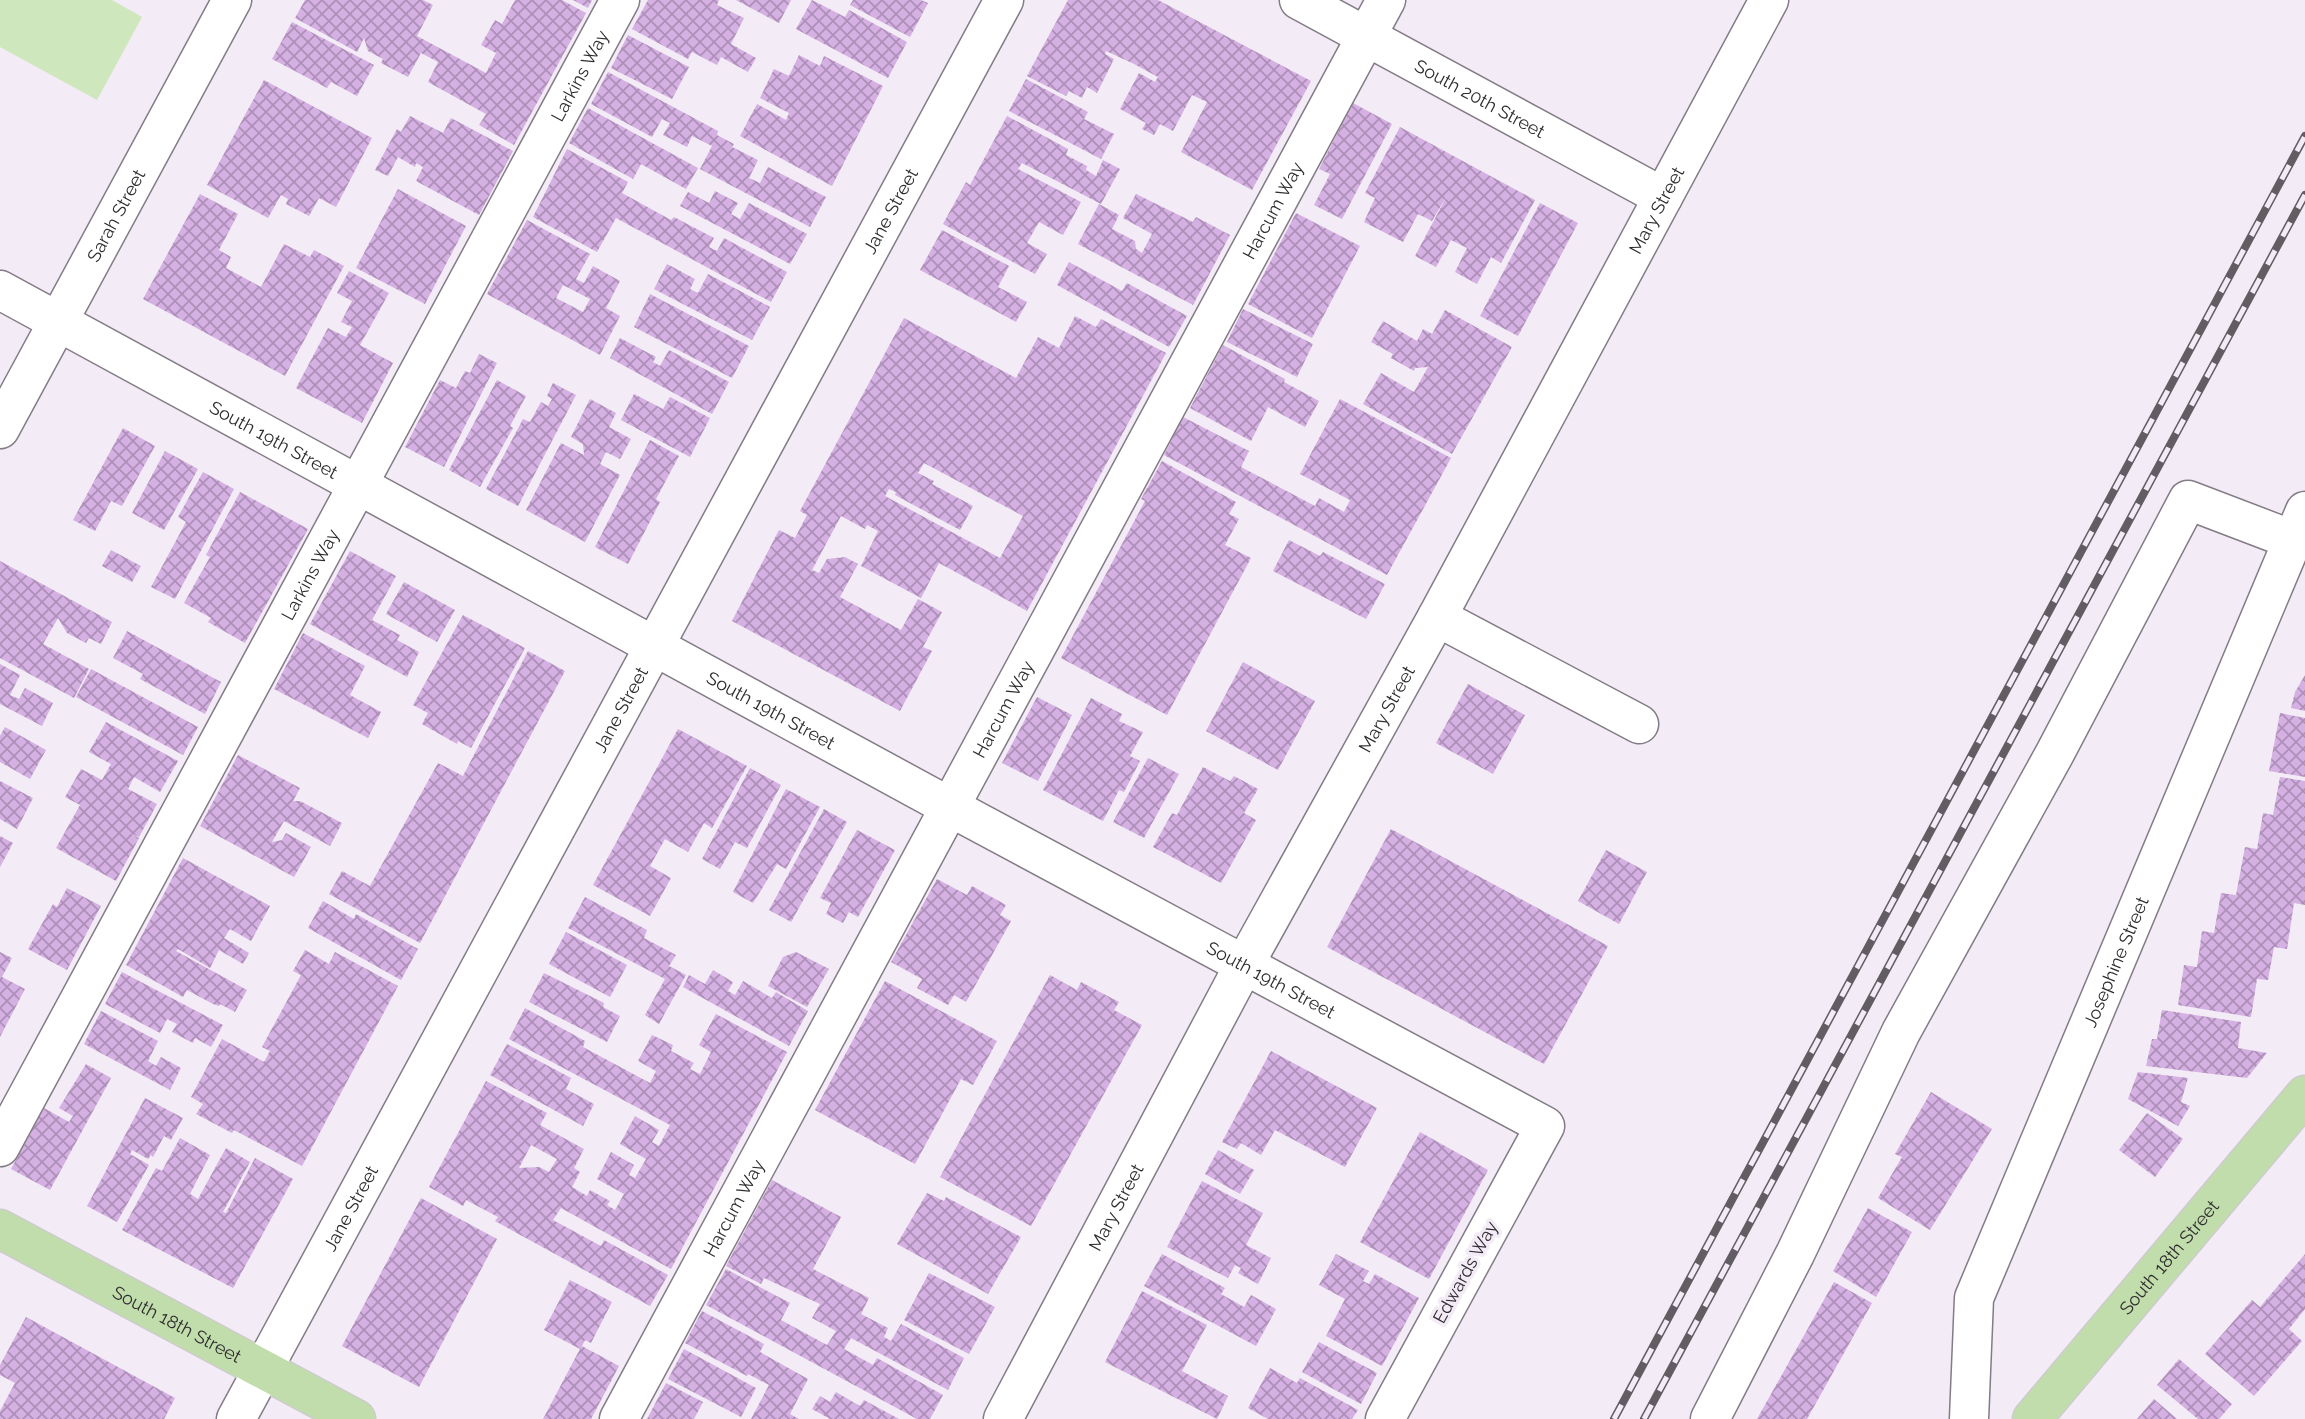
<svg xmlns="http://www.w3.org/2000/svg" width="2305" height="1419" viewBox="0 0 2305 1419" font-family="Raleway,sans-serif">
  <defs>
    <pattern id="building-cross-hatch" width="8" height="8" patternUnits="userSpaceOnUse" patternTransform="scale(1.75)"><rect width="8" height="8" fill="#d5b0e3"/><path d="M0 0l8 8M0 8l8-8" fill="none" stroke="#ad8fb8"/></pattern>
  </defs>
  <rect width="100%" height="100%" fill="#f3ebf6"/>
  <path fill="#cee7bd" d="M 0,0 L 112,0 L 142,17 L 97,100 L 0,47 Z"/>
  <path fill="url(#building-cross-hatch)" fill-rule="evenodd" d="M 305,0 L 423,0 L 433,5 L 417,36 L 486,73 L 496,53 L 481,45 L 495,20 L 502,24 L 515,0 L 562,0 L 586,13 L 514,145 L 479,125 L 486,114 L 428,82 L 438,62 L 421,53 L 408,77 L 381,63 L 383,59 L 368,51 L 364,38 L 357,52 L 295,18 Z
    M 573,0 L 592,0 L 588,8 Z
    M 648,0 L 719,0 L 717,5 L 744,18 L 731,44 L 756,58 L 748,72 L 721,57 L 717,65 L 692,52 L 688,59 L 632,29 Z
    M 736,0 L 791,0 L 779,23 Z
    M 812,0 L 845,17 L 849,10 L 907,42 L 888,78 L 796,29 Z
    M 853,0 L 921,0 L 928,3 L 910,37 L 850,5 Z
    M 1068,0 L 1158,0 L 1311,81 L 1252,190 L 1181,152 L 1207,102 L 1192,95 L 1173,131 L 1160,124 L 1154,135 L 1142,129 L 1146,123 L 1120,109 L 1139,73 L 1155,82 L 1158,77 L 1134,64 L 1106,51 L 1105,54 L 1114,59 L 1097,93 L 1087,87 L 1082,98 L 1069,91 L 1066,96 L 1027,76 Z
    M 292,22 L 374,65 L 357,96 L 331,82 L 327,88 L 272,59 Z
    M 628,35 L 689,67 L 672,99 L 611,68 Z
    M 799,55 L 820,66 L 824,56 L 883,86 L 832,186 L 740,136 L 757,104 L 786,120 L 789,113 L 760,98 L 774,69 L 789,76 Z
    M 608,72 L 718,131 L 717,135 L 734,144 L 732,147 L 758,160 L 749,178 L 760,183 L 768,167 L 826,197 L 810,227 L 700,169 L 712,146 L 692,136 L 687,147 L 663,135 L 670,123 L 662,119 L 652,137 L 591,104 Z
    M 1026,79 L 1088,112 L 1084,119 L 1114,134 L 1101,159 L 1009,111 Z
    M 264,80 L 372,138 L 336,207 L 319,198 L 309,216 L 286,204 L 288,199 L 281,195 L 268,218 L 207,185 Z
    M 1353,103 L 1392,124 L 1342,219 L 1314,205 L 1330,174 L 1319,169 Z
    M 588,108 L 698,168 L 686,189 L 641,164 L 633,179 L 569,143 Z
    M 410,116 L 443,133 L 451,118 L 513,151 L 479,215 L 416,181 L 423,167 L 416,163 L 415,167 L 398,157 L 388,176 L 375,170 L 397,129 L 401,132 Z
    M 1007,116 L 1068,149 L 1066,155 L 1087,166 L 1086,170 L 1096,176 L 1103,160 L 1120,169 L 1101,204 L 1022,163 L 1018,169 L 1081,202 L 1063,235 L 1039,222 L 1027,243 L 1047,254 L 1035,274 L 943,224 L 966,182 L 970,185 Z
    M 1400,127 L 1535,200 L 1501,263 L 1491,257 L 1477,284 L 1455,272 L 1467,248 L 1451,240 L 1436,267 L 1415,256 L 1448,194 L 1432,221 L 1418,214 L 1403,242 L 1364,222 L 1375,198 L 1365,193 Z
    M 567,149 L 628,182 L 622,193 L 671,220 L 674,217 L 714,238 L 709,247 L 717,251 L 724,238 L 787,272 L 771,302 L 616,218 L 597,252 L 533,217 Z
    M 398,189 L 466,226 L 425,304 L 356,268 Z
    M 715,191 L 738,203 L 731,214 L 740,219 L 749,203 L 807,234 L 790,264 L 680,206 L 688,192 L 709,203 Z
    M 200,194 L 238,214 L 219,250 L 231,257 L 226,268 L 261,287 L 284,244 L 310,257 L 314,250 L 344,266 L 285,376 L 143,299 Z
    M 1136,194 L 1193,222 L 1196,217 L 1230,235 L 1193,305 L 1078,244 L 1099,204 L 1119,215 L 1112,229 L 1135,241 L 1136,249 L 1142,253 L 1152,234 L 1123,218 Z
    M 1540,203 L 1578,223 L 1518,336 L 1480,316 Z
    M 1296,213 L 1360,246 L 1312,338 L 1248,304 Z
    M 527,220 L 590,254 L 576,279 L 584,283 L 593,266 L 620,281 L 606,308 L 620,316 L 600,355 L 487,294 ZM 563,285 L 590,299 L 583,312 L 556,298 Z
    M 942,230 L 1009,266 L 998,287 L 1027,302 L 1016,322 L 920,270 Z
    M 1069,262 L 1122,291 L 1127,283 L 1187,316 L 1169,347 L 1057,285 Z
    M 667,264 L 695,279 L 690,289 L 698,293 L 708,274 L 770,307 L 752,340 L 654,289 Z
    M 349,271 L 389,293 L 360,345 L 393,363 L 362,423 L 296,388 L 328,328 L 346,337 L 352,327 L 341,322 L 352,301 L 337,293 Z
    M 650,294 L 749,346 L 732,378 L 634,327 Z
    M 1243,309 L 1313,344 L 1297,377 L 1227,342 Z
    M 1445,310 L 1512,347 L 1452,454 L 1363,404 L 1381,373 L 1414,392 L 1428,367 L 1415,368 L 1414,371 L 1391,358 L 1393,354 L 1371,342 L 1383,321 L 1417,341 L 1423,329 L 1432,334 Z
    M 1075,316 L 1096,327 L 1101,319 L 1166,353 L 1027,611 L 939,563 L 921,598 L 861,566 L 878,531 L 867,525 L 865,529 L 841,516 L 812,570 L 819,573 L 827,559 L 845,557 L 858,564 L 840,597 L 901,630 L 918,599 L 942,612 L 923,647 L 932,651 L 900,711 L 732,621 L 779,530 L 795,538 L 807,515 L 800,511 L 904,318 L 1016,378 L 1038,337 L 1059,348 ZM 924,463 L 1023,516 L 1000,558 L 885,496 L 889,489 L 896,492 L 895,495 L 960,530 L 973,506 L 932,484 L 934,481 L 918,473 Z
    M 620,338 L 656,357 L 653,362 L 660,366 L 669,350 L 729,382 L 712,414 L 610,358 Z
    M 1223,345 L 1285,379 L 1284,382 L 1319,401 L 1305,427 L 1268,407 L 1251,441 L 1190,408 Z
    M 479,354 L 497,363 L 444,467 L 405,447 L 440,380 L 456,388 L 465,371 L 470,373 Z
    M 497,380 L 526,396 L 510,426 L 513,428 L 480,487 L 449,470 Z
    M 553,383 L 576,395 L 518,506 L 486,489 L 523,419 L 530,422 L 541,402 L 548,406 L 552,399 L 547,396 Z
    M 634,394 L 663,409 L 670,397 L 710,418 L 690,457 L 621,420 Z
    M 590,399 L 616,413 L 609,427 L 631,439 L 620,459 L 606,452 L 600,464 L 620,475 L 585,542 L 526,510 L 561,443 L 584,455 L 583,444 L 571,437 Z
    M 1340,399 L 1451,458 L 1387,575 L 1164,455 L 1183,417 L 1249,451 L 1241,467 L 1315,506 L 1319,498 L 1344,512 L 1350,500 L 1300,474 Z
    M 123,428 L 155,446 L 122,506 L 111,501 L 95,531 L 73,520 Z
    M 650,440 L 679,456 L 656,499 L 660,502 L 628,564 L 595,547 Z
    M 165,451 L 198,469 L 164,530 L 132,513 Z
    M 1162,461 L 1236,502 L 1229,514 L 1239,519 L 1225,545 L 1251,558 L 1167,715 L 1061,658 L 1145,501 L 1141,499 Z
    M 203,472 L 234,489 L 175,599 L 151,587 L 186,522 L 178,517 Z
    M 240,492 L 308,529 L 245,643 L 208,622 L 211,618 L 184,603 L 210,557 L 206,555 Z
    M 1289,540 L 1320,556 L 1323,552 L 1385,584 L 1366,619 L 1273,571 Z
    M 111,550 L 141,566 L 132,582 L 102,566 Z
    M 350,551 L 396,576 L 372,620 L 400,635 L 397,640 L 419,652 L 407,677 L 310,624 Z
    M 0,561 L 112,622 L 101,644 L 89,638 L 86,643 L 67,633 L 58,618 L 43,644 L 89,669 L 74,698 L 0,658 Z
    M 404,582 L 455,610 L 437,642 L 386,614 Z
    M 463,615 L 525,648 L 471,748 L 458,741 L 457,744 L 422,724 L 428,713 L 413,705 Z
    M 127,631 L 221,682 L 205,714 L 140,679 L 143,674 L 113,658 Z
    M 303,633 L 365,666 L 350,695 L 381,712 L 368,738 L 274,689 Z
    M 528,651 L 565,671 L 420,943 L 329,894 L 342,871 L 370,886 L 438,763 L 463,776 Z
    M 1243,662 L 1315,701 L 1278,770 L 1206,731 Z
    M 0,664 L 20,675 L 10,695 L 19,699 L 25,688 L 53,703 L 42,726 L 0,704 Z
    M 91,669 L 198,727 L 183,755 L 76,697 Z
    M 2305,675 L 2305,711 L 2291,708 L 2295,692 Z
    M 1468,684 L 1525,715 L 1493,774 L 1436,743 Z
    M 1037,697 L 1072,715 L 1038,781 L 1002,763 Z
    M 1091,698 L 1122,714 L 1119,721 L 1143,732 L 1130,756 L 1140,761 L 1124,792 L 1119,790 L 1103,821 L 1043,790 Z
    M 2280,713 L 2305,718 L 2305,777 L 2269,771 Z
    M 106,722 L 178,761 L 160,792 L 134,777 L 128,789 L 157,804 L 139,837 L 130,833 L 139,838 L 116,881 L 56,848 L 80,805 L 65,797 L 81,769 L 102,780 L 111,764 L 89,752 Z
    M 5,727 L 46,750 L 30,779 L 0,762 L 0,736 Z
    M 678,729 L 747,766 L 712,828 L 704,823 L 688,852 L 665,839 L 650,866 L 671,878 L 650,916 L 593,885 Z
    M 238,755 L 300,788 L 293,801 L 300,801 L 342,823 L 330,846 L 284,821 L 272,842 L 282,840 L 286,833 L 311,847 L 294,877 L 200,826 Z
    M 1148,758 L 1179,774 L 1144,838 L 1113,822 Z
    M 1203,767 L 1230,781 L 1234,776 L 1258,789 L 1244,813 L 1256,820 L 1221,883 L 1153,847 L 1172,813 L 1177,815 Z
    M 750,768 L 781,785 L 747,848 L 735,842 L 720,869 L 702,859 Z
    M 2280,777 L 2305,781 L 2305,905 L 2294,903 L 2287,949 L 2274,947 L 2268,980 L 2257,979 L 2251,1017 L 2178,1005 L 2184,965 L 2197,967 L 2202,931 L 2214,933 L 2221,893 L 2236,895 L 2245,847 L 2257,849 L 2263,813 L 2273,815 Z
    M 0,781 L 33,798 L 17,829 L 0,819 Z
    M 786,789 L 820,807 L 786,869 L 777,864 L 753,903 L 733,892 Z
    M 824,809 L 847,822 L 791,922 L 769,910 Z
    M 1391,829 L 1608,946 L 1544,1064 L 1327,947 Z
    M 857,830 L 895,850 L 858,917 L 849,912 L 843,923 L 826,914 L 831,903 L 820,898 Z
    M 0,836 L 13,843 L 0,867 Z
    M 1606,850 L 1647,872 L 1619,924 L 1578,901 Z
    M 183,858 L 270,906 L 251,941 L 230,929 L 224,938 L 249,953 L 243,964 L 219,950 L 210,968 L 178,949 L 176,951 L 247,990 L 235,1012 L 220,1004 L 219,1006 L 213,1004 L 187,990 L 183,997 L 126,965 Z
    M 937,879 L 967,895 L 972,886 L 1006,905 L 1000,915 L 1011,921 L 966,1002 L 954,995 L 948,1005 L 917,988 L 922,979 L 891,962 Z
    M 67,888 L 101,906 L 67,970 L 28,949 L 53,904 L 57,907 Z
    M 585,897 L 647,930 L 644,938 L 676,955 L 669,966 L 686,975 L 659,1024 L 645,1015 L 665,979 L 568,928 Z
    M 323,901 L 354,919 L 356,914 L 418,949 L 401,980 L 308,928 Z
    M 566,932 L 627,965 L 610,997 L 549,964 Z
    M 305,950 L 329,964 L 335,952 L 398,986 L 302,1166 L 234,1130 L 232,1133 L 196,1114 L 203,1104 L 191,1097 L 222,1039 L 264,1062 L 270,1051 L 262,1047 L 301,975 L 293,971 Z
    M 0,952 L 12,958 L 2,977 L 25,989 L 0,1037 Z
    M 796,952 L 829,969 L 807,1007 L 768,986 L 783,957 Z
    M 713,970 L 733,982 L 728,991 L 735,995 L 743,981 L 772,998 L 776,992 L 808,1011 L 789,1046 L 683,987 L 689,975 L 705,984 Z
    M 122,972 L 223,1025 L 211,1047 L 195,1038 L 193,1043 L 172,1032 L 177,1024 L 167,1019 L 160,1033 L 105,1004 Z
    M 544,973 L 604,1003 L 603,1007 L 620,1016 L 607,1042 L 529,1002 Z
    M 1050,975 L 1077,990 L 1081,982 L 1119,1002 L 1114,1010 L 1142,1025 L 1031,1226 L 940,1177 Z
    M 885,981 L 997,1041 L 973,1085 L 961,1079 L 915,1164 L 815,1110 Z
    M 525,1008 L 585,1041 L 583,1047 L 650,1083 L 656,1071 L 638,1061 L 652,1035 L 673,1045 L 671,1051 L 694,1063 L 690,1069 L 700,1074 L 711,1052 L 699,1045 L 716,1014 L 787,1052 L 671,1269 L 561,1208 L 553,1220 L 601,1246 L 604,1240 L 668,1275 L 650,1306 L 495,1221 L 498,1217 L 466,1200 L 463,1206 L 429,1187 L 486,1081 L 547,1113 L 540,1125 L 584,1149 L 574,1168 L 580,1172 L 572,1187 L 587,1196 L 590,1190 L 610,1201 L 607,1205 L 615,1210 L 624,1194 L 597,1179 L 611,1152 L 634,1165 L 629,1175 L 635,1178 L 646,1159 L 620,1144 L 635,1116 L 659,1130 L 652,1142 L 659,1146 L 670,1125 L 509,1039 ZM 531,1145 L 557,1159 L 549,1172 L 539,1167 L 519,1168 Z
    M 2162,1010 L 2241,1022 L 2238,1048 L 2267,1053 L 2247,1078 L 2146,1066 L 2152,1039 L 2157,1039 Z
    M 101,1011 L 158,1041 L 148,1061 L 156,1066 L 161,1057 L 181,1068 L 170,1090 L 84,1044 Z
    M 507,1044 L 571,1078 L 566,1089 L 594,1104 L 583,1126 L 490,1075 Z
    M 1271,1051 L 1377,1108 L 1345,1167 L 1275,1130 L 1261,1155 L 1241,1143 L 1237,1149 L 1222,1142 Z
    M 86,1064 L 111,1078 L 50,1190 L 11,1169 L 44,1108 L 69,1122 L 73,1116 L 59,1108 Z
    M 2138,1072 L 2188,1078 L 2181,1102 L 2190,1106 L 2178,1126 L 2128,1099 Z
    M 1931,1092 L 1992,1129 L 1930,1230 L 1878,1198 L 1902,1157 L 1895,1154 Z
    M 145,1098 L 183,1118 L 171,1140 L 164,1136 L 153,1157 L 151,1155 L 148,1159 L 132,1150 L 130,1154 L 149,1165 L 117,1222 L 87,1206 Z
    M 2147,1113 L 2183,1139 L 2155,1177 L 2119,1150 Z
    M 1420,1132 L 1488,1170 L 1429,1279 L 1360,1242 Z
    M 180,1138 L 210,1155 L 190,1194 L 198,1199 L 226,1148 L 250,1162 L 223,1212 L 226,1213 L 255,1158 L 293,1179 L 233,1288 L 122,1230 L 156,1168 L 162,1171 Z
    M 1218,1150 L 1254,1170 L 1240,1194 L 1205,1174 Z
    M 772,1180 L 841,1217 L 813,1269 L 869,1298 L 861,1314 L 888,1328 L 884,1337 L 891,1341 L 901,1324 L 964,1358 L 948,1390 L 851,1338 L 844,1349 L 873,1365 L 877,1358 L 943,1395 L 930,1419 L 917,1419 L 706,1305 L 726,1269 L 790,1303 L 781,1320 L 827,1345 L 836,1331 L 812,1318 L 820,1304 L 764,1278 L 761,1284 L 726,1266 Z
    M 1202,1181 L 1263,1213 L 1246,1245 L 1271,1258 L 1258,1284 L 1238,1273 L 1241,1268 L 1235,1265 L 1228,1278 L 1167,1247 Z
    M 927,1193 L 944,1201 L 946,1197 L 1021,1237 L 988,1294 L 897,1244 Z
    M 421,1198 L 497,1239 L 419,1387 L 342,1346 Z
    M 1868,1208 L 1912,1232 L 1876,1297 L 1833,1271 Z
    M 1162,1254 L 1225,1288 L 1221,1294 L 1244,1307 L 1251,1295 L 1276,1309 L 1256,1346 L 1144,1286 Z
    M 1336,1254 L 1369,1271 L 1363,1281 L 1369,1284 L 1375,1274 L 1419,1298 L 1382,1366 L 1326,1336 L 1345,1299 L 1319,1285 Z
    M 2305,1254 L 2305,1309 L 2289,1329 L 2302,1341 L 2254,1396 L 2205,1354 L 2252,1300 L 2260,1307 Z
    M 929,1273 L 995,1307 L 969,1354 L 904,1320 Z
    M 570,1280 L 612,1302 L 591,1343 L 585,1340 L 582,1346 L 619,1366 L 591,1419 L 543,1419 L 580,1349 L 544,1330 Z
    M 1834,1282 L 1872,1303 L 1807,1419 L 1757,1419 Z
    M 1142,1291 L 1207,1325 L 1182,1371 L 1228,1396 L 1217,1419 L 1105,1362 Z
    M 702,1311 L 764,1344 L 760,1352 L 808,1379 L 790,1414 L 799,1419 L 751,1419 L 769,1385 L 748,1374 L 747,1376 L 685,1343 Z
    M 26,1317 L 175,1398 L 164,1419 L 0,1419 L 0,1411 L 15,1383 L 0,1375 L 0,1365 Z
    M 1319,1342 L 1377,1373 L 1361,1404 L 1302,1372 Z
    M 684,1349 L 756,1388 L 741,1417 L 668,1379 Z
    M 2179,1359 L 2232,1404 L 2219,1419 L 2198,1419 L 2157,1385 Z
    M 1270,1368 L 1297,1383 L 1300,1378 L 1358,1410 L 1352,1419 L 1268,1419 L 1248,1408 Z
    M 666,1383 L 703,1402 L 694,1419 L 647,1419 Z
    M 836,1392 L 860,1406 L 864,1400 L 899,1419 L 830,1419 L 812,1409 L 820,1396 L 830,1402 Z
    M 2154,1399 L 2177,1419 L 2137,1419 Z"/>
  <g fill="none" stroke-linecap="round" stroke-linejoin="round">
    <g stroke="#837b85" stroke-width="41">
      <g id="minor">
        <path id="s1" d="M 1299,0 L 1663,197"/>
        <path id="s2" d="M 0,290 L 948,806 L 1545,1126 L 1385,1419"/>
        <path id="s3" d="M 0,429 L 232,0"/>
        <path d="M 1437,617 L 1639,724"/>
        <path id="s4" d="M 0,1147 L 620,0"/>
        <path id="s5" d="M 236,1419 L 1004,0"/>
        <path id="s6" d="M 619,1419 L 1386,0"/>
        <path id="s7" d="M 1003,1419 L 1244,965 L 1437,617 L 1769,0"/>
        <path d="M 1710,1419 L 1795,1254 L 1901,1032 L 2055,753 L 2188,500 L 2293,540"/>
        <path id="s8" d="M 1969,1419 L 1974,1298 L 2305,511"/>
      </g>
    </g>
    <g stroke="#cdcccd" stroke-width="41">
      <g id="major">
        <path id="s9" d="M 0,1229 L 356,1419"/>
        <path id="s10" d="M 2032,1419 L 2305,1095"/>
      </g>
    </g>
    <use href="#minor" stroke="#fff" stroke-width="38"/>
    <use href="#major" stroke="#c1ddab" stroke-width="38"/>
    <g stroke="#615d63" stroke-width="8">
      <path id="rail" d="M 1614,1419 L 2305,136
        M 1644,1419 L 2305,195"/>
    </g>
    <use href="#rail" stroke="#f3ebf6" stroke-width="5" stroke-dasharray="16" stroke-linecap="butt"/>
  </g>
  <g text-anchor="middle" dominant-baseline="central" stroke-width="7" stroke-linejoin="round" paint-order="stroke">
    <g font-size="18" fill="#2f2c30" stroke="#f3ebf6">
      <text stroke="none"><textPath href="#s4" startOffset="1218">Larkins Way</textPath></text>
      <text stroke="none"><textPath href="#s1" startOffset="206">South 20th Street</textPath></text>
      <text stroke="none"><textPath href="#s5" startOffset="1374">Jane Street</textPath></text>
      <text stroke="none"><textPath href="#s6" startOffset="1374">Harcum Way</textPath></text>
      <text stroke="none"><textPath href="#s7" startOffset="1374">Mary Street</textPath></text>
      <text stroke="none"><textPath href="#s3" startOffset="243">Sarah Street</textPath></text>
      <text stroke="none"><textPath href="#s2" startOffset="312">South 19th Street</textPath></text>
      <text stroke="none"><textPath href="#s4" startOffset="651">Larkins Way</textPath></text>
      <text stroke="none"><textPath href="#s6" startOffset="807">Harcum Way</textPath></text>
      <text stroke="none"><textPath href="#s7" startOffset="807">Mary Street</textPath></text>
      <text stroke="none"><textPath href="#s5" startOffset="807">Jane Street</textPath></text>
      <text stroke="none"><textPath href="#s2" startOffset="878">South 19th Street</textPath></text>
      <text stroke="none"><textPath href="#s8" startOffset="486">Josephine Street</textPath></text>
      <text stroke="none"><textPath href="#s2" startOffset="1446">South 19th Street</textPath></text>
      <text stroke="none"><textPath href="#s5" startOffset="240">Jane Street</textPath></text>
      <text stroke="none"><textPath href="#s6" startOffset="240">Harcum Way</textPath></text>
      <text stroke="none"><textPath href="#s7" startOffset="240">Mary Street</textPath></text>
      <text stroke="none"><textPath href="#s10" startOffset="212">South 18th Street</textPath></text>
      <text transform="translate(1465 1272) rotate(-61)">Edwards Way</text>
      <text stroke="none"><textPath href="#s9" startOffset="201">South 18th Street</textPath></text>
    </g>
  </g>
</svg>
